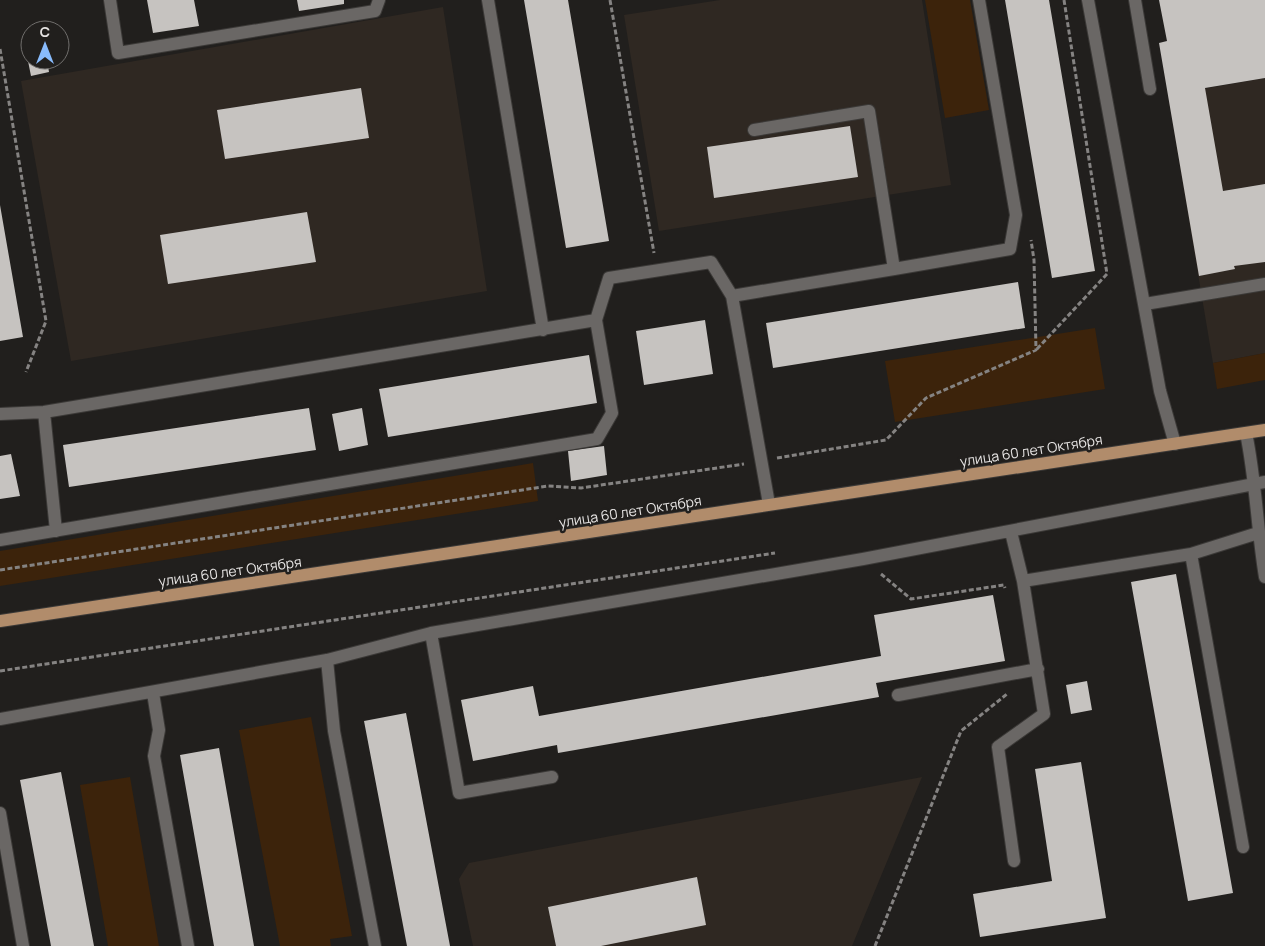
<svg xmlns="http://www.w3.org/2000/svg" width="1265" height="946" viewBox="0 0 1265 946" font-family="Manrope,sans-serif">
  <rect width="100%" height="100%" fill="#211f1d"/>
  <path fill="#2f2822" d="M 720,0 L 922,0 L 951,185 L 659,231 L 624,15 Z
    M 443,7 L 487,291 L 71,361 L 21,81 Z
    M 1265,78 L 1265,353 L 1213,363 L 1168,95 Z
    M 922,777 L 852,946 L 473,946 L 459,879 L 469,863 Z"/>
  <path fill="#3c230b" d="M 925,0 L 970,0 L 989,110 L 945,118 Z
    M 1095,328 L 1105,389 L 895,422 L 885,361 Z
    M 1265,353 L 1265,380 L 1217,389 L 1213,363 Z
    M 533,463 L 538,501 L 0,586 L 0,551 Z
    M 311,717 L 352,936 L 330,939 L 331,946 L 280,946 L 239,730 Z
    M 130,777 L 159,946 L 108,946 L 80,785 Z"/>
  <path fill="#c6c3c0" d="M 147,0 L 194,0 L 199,26 L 153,33 Z
    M 297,0 L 344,0 L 344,4 L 299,11 Z
    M 524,0 L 568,0 L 609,241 L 566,248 Z
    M 1005,0 L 1049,0 L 1095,271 L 1052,278 Z
    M 1159,0 L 1265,0 L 1265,78 L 1205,88 L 1223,191 L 1265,184 L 1265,262 L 1234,266 L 1235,269 L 1199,276 L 1159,43 L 1167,41 Z
    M 30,50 L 30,60 L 47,60 L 49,72 L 31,76 L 26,51 Z
    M 361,88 L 369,138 L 225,159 L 217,110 Z
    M 850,126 L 858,177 L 714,198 L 707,147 Z
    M 0,205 L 23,337 L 0,341 Z
    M 307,212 L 316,262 L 168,284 L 160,235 Z
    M 1018,282 L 1025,328 L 773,368 L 766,323 Z
    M 705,320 L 713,374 L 644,385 L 636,331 Z
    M 589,355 L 597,403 L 388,437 L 379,389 Z
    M 309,408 L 316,450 L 69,487 L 63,445 Z
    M 362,408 L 368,445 L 339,451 L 332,414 Z
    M 604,446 L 607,475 L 571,481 L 568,451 Z
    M 11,454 L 20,496 L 0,499 L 0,456 Z
    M 1176,574 L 1233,893 L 1188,901 L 1131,582 Z
    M 993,595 L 1005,661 L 876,683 L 879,697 L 558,753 L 557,745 L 473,761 L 461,700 L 533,686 L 539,716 L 881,656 L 874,615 Z
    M 1087,681 L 1092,710 L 1071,714 L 1066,685 Z
    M 406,713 L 450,946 L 407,946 L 364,721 Z
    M 219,748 L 254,946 L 214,946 L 180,755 Z
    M 1081,762 L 1106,918 L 980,937 L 973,894 L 1052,881 L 1035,769 Z
    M 61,772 L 94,946 L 51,946 L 20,780 Z
    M 697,877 L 706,925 L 601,946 L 556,946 L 548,907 Z"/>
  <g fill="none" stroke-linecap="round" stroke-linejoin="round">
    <g stroke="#3b3937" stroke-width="14">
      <path id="minor" d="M 110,0 L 118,53 L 375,11 L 379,0
        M 488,0 L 543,330
        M 1088,0 L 1160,391 L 1175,444
        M 1135,0 L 1150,89
        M 894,269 L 1010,249 L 1016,215 L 979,0
        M 732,296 L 894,269 L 869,111 L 754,130
        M 1145,304 L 1265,284
        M 596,320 L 609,278 L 711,262 L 732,296 L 769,504
        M 44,412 L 56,531
        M 0,414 L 44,412 L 596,320 L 612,413 L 597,439 L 0,540
        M 1246,433 C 1256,481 1257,529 1265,577
        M 1011,532 L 1023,581 L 1044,714 L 998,747 L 1014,861
        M 1191,554 L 1243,847
        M 1023,581 L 1191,554 L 1258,533
        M 431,633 L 459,793 L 552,777
        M 327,660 L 334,731 L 375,946
        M 153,693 L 159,730 L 154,756 L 188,946
        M 898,695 L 1038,669
        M 0,719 L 327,660 L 431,633 L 863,559 L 1265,482
        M 0,813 L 23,946"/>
    </g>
    <g stroke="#3b3937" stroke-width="14">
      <path id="major" d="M 0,621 L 1265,430"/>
    </g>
    <path stroke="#858382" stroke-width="3" stroke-dasharray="5 2.5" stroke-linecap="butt" d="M 610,0 L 654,253
      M 0,49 L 46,321 L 26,372
      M 1037,349 L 1107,274 L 1064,0
      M 777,458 L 886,440 L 926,398 L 1036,350 L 1034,260 L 1031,240
      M 0,570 L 548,486 L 581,488 L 744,464
      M 881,574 L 911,599 L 1004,585 L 1005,588
      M 0,671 L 775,553
      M 875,946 L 961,731 L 1007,694"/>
    <use href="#minor" stroke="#6a6765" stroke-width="12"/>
    <use href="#major" stroke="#b18c6b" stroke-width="12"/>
  </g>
  <g text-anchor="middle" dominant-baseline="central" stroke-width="5" stroke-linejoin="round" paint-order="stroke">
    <g font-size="14" fill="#e6e4e3" stroke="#211f1d">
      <text transform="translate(1031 450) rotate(-9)">улица 60 лет Октября</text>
      <text transform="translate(630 511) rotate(-9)">улица 60 лет Октября</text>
      <text transform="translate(230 571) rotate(-8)">улица 60 лет Октября</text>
    </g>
  </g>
  <g transform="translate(45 45)"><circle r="24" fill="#211f1d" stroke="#706e6c"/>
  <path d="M0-4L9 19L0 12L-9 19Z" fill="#88bbfc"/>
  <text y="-8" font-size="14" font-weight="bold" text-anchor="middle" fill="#e6e4e3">С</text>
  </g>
</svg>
